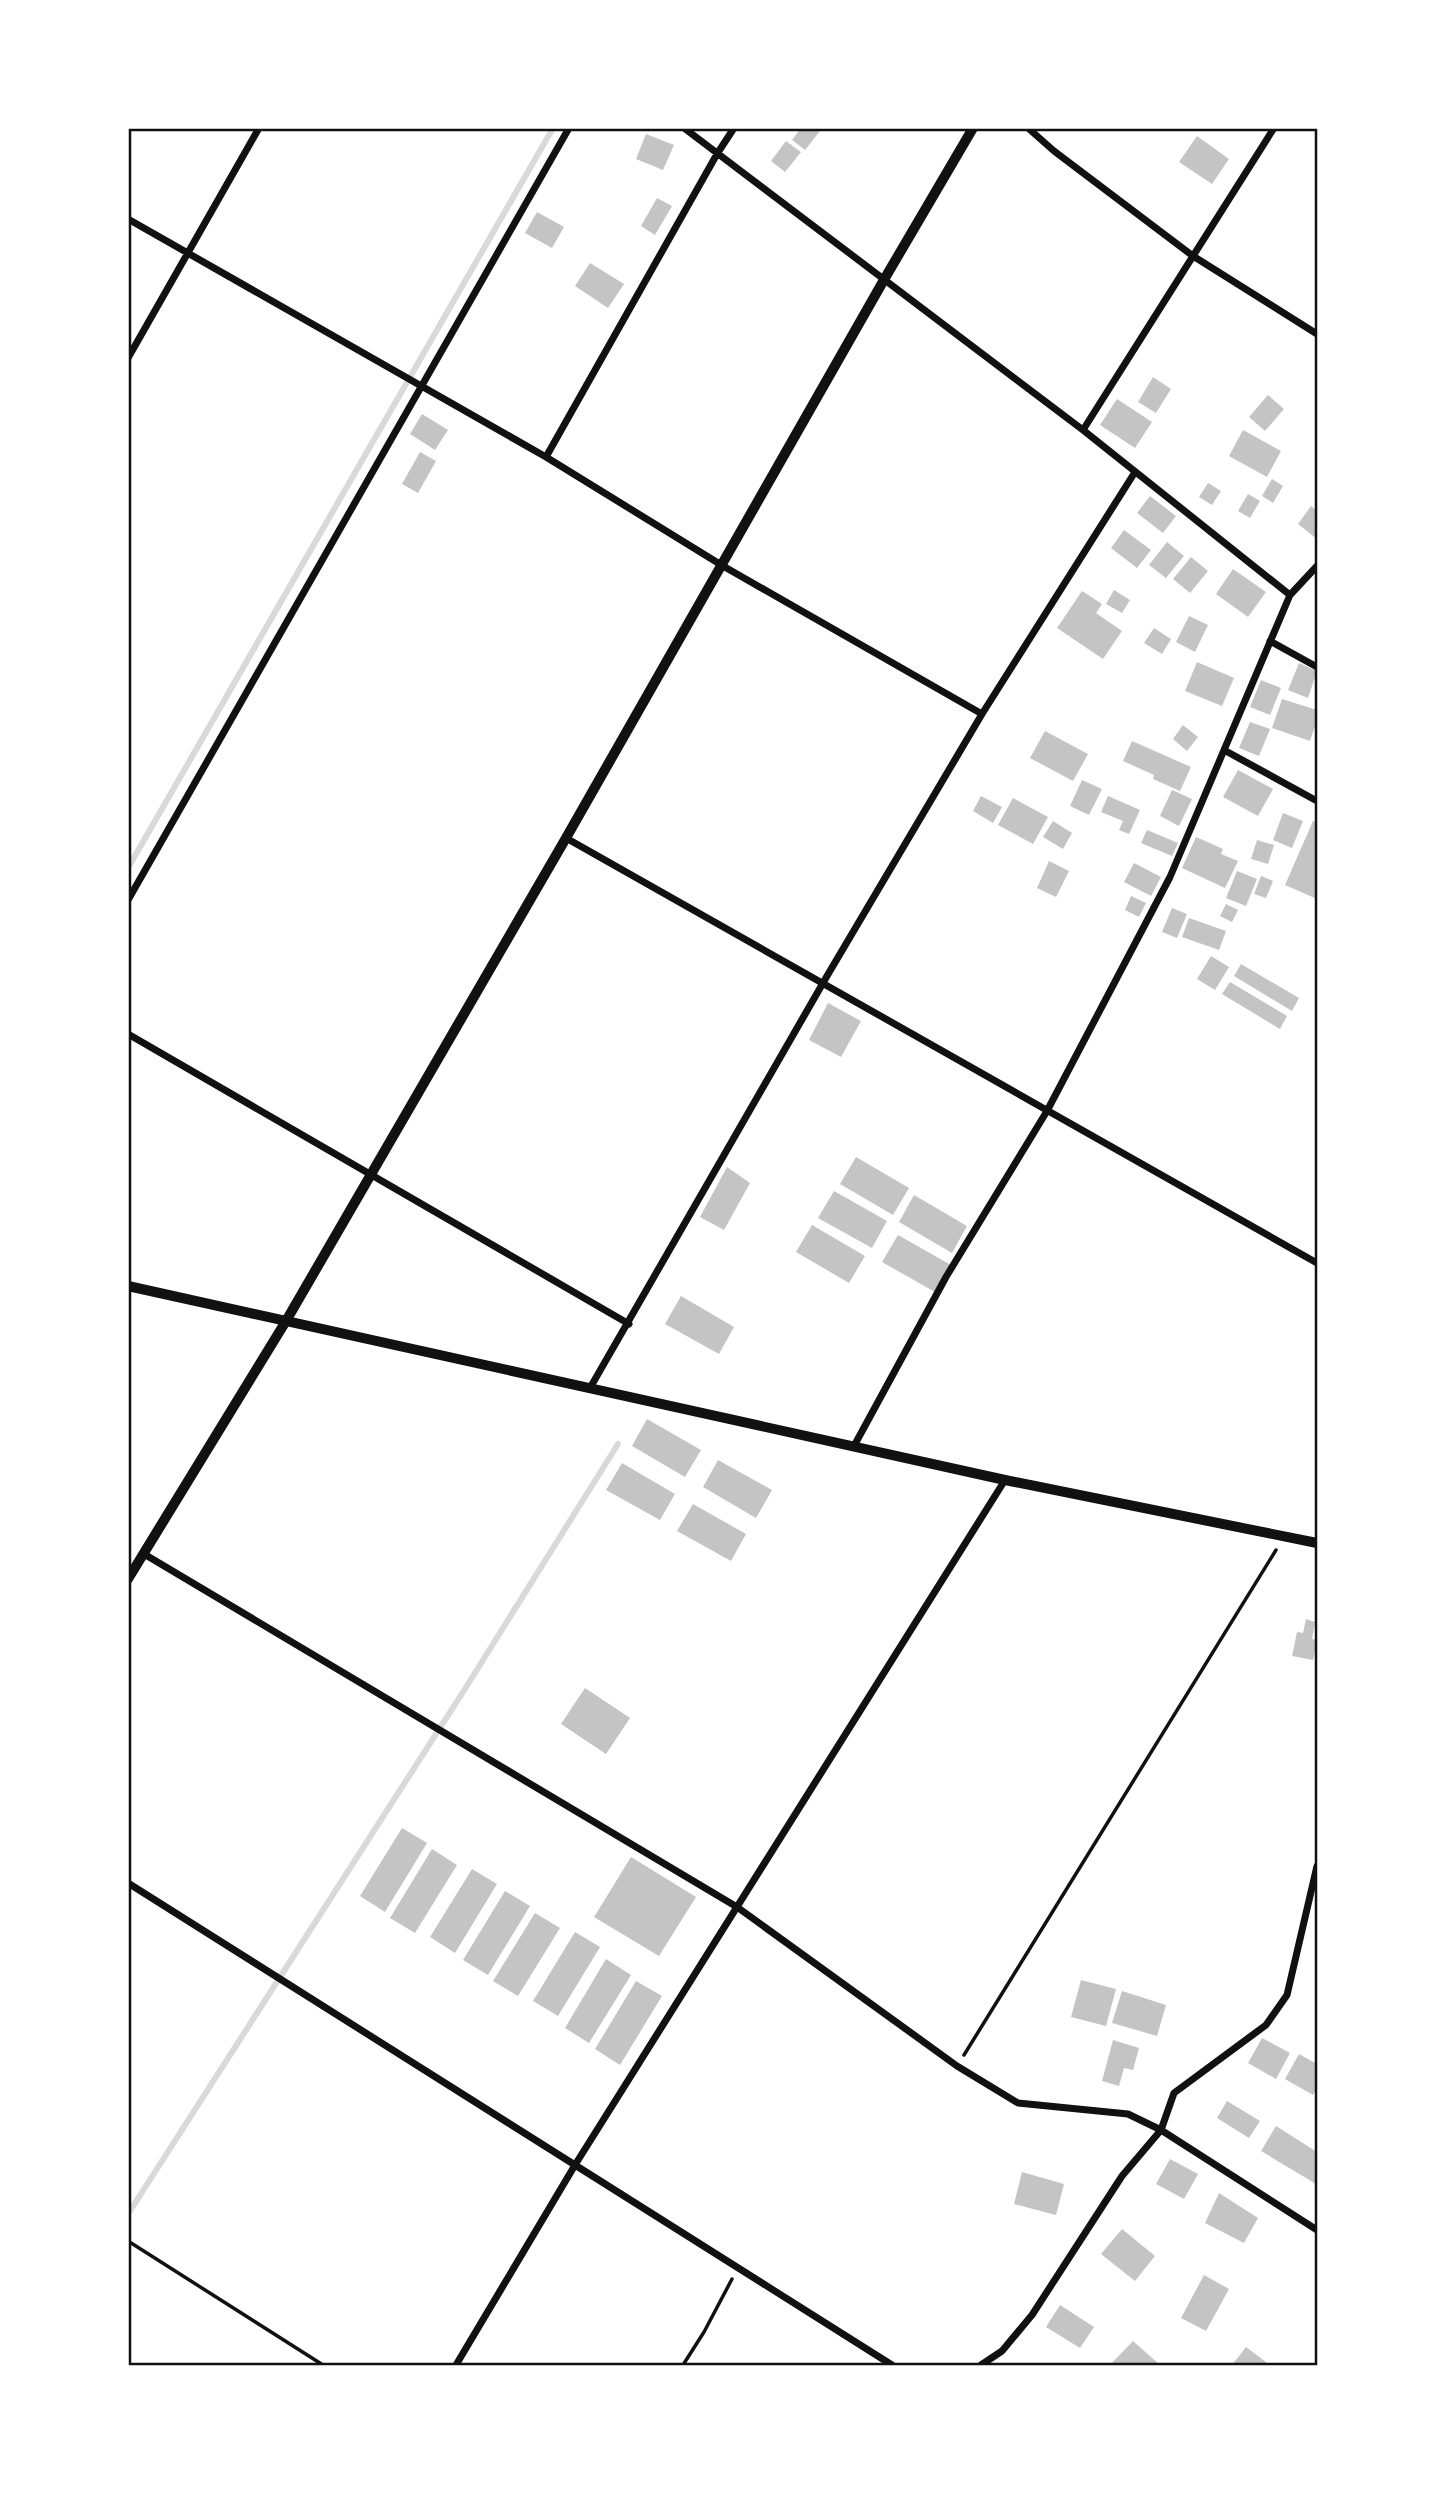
<svg xmlns="http://www.w3.org/2000/svg" width="1445" height="2493" viewBox="0 0 1445 2493" font-family="Jost,sans-serif">
  <rect width="100%" height="100%" fill="#fff"/>
  <g fill="none" stroke-linecap="round" stroke-linejoin="round">
    <path stroke="#d9d9d9" stroke-width="6" d="M 128,868 L 553,128
      M 128,2214 L 463,1692 L 618,1444"/>
  </g>
  <path fill="#c4c4c4" d="M 801,128 L 816,128 L 820,131 L 805,150 L 792,140 Z
    M 646,134 L 674,145 L 663,170 L 636,159 Z
    M 1197,136 L 1229,159 L 1212,184 L 1179,162 Z
    M 786,141 L 801,152 L 785,172 L 771,161 Z
    M 657,198 L 672,206 L 655,235 L 641,226 Z
    M 537,212 L 564,227 L 552,248 L 525,233 Z
    M 590,263 L 624,284 L 608,308 L 575,286 Z
    M 1153,377 L 1171,389 L 1156,413 L 1138,402 Z
    M 1268,395 L 1284,409 L 1265,431 L 1249,417 Z
    M 1117,399 L 1152,422 L 1135,448 L 1100,425 Z
    M 422,414 L 448,430 L 435,450 L 410,434 Z
    M 1243,430 L 1281,451 L 1267,477 L 1229,456 Z
    M 420,452 L 436,461 L 418,493 L 402,484 Z
    M 1272,479 L 1283,486 L 1273,503 L 1262,496 Z
    M 1208,483 L 1221,491 L 1212,505 L 1199,497 Z
    M 1248,494 L 1260,501 L 1250,518 L 1238,511 Z
    M 1150,496 L 1176,516 L 1163,533 L 1137,513 Z
    M 1311,506 L 1317,511 L 1317,539 L 1298,524 Z
    M 1124,530 L 1151,550 L 1137,568 L 1111,548 Z
    M 1167,542 L 1184,556 L 1166,578 L 1149,565 Z
    M 1191,557 L 1208,571 L 1190,593 L 1173,579 Z
    M 1233,569 L 1266,592 L 1248,617 L 1216,594 Z
    M 1114,590 L 1130,600 L 1122,613 L 1106,604 Z
    M 1082,591 L 1102,604 L 1096,613 L 1122,631 L 1103,659 L 1057,628 Z
    M 1189,616 L 1208,625 L 1195,652 L 1176,642 Z
    M 1154,628 L 1171,639 L 1162,654 L 1144,643 Z
    M 1197,662 L 1234,678 L 1222,706 L 1185,691 Z
    M 1299,663 L 1317,671 L 1308,698 L 1288,690 Z
    M 1261,680 L 1281,688 L 1270,715 L 1250,707 Z
    M 1282,699 L 1317,710 L 1317,720 L 1310,741 L 1272,728 Z
    M 1250,722 L 1270,729 L 1259,756 L 1239,748 Z
    M 1183,725 L 1198,737 L 1187,751 L 1173,739 Z
    M 1045,731 L 1088,754 L 1073,781 L 1030,758 Z
    M 1132,741 L 1191,767 L 1180,791 L 1153,779 L 1154,775 L 1123,761 Z
    M 1238,770 L 1273,789 L 1258,816 L 1223,797 Z
    M 1082,780 L 1102,789 L 1089,815 L 1070,806 Z
    M 1172,790 L 1192,799 L 1179,826 L 1160,816 Z
    M 981,796 L 1002,807 L 993,823 L 973,811 Z
    M 1108,796 L 1140,810 L 1129,834 L 1119,830 L 1123,821 L 1101,812 Z
    M 1013,798 L 1048,817 L 1033,844 L 998,825 Z
    M 1283,813 L 1303,821 L 1292,848 L 1273,840 Z
    M 1053,821 L 1072,833 L 1063,849 L 1043,837 Z
    M 1313,821 L 1317,822 L 1317,899 L 1285,885 Z
    M 1147,830 L 1178,843 L 1172,856 L 1141,843 Z
    M 1196,837 L 1223,849 L 1221,854 L 1238,861 L 1225,888 L 1182,868 Z
    M 1257,840 L 1274,845 L 1268,864 L 1251,859 Z
    M 1049,861 L 1069,871 L 1056,897 L 1037,888 Z
    M 1134,863 L 1161,877 L 1151,896 L 1124,882 Z
    M 1237,871 L 1257,879 L 1246,906 L 1226,898 Z
    M 1261,876 L 1273,881 L 1266,898 L 1254,894 Z
    M 1131,896 L 1146,903 L 1139,917 L 1125,910 Z
    M 1226,904 L 1238,910 L 1232,922 L 1220,916 Z
    M 1172,908 L 1187,914 L 1177,938 L 1162,932 Z
    M 1189,918 L 1226,931 L 1219,950 L 1182,937 Z
    M 1211,956 L 1229,967 L 1215,990 L 1197,979 Z
    M 1241,964 L 1299,998 L 1292,1011 L 1234,976 Z
    M 1230,982 L 1287,1016 L 1280,1029 L 1222,994 Z
    M 828,1003 L 861,1021 L 841,1057 L 809,1040 Z
    M 856,1157 L 909,1188 L 893,1215 L 840,1184 Z
    M 727,1167 L 750,1183 L 724,1230 L 700,1217 Z
    M 834,1191 L 887,1221 L 872,1248 L 818,1218 Z
    M 914,1195 L 967,1226 L 952,1253 L 899,1222 Z
    M 812,1225 L 865,1256 L 849,1283 L 796,1252 Z
    M 898,1235 L 951,1265 L 935,1292 L 882,1262 Z
    M 681,1296 L 734,1327 L 719,1354 L 665,1324 Z
    M 647,1419 L 701,1450 L 685,1477 L 632,1446 Z
    M 718,1460 L 772,1490 L 756,1518 L 703,1487 Z
    M 622,1463 L 675,1494 L 660,1520 L 606,1490 Z
    M 693,1504 L 746,1534 L 731,1561 L 677,1531 Z
    M 1306,1619 L 1315,1622 L 1312,1639 L 1317,1640 L 1317,1642 L 1313,1660 L 1292,1656 L 1297,1632 L 1303,1633 Z
    M 585,1688 L 630,1718 L 606,1754 L 561,1724 Z
    M 402,1828 L 427,1843 L 385,1912 L 360,1896 Z
    M 432,1849 L 457,1865 L 415,1933 L 390,1918 Z
    M 631,1857 L 696,1897 L 659,1956 L 594,1917 Z
    M 472,1869 L 497,1884 L 455,1953 L 430,1937 Z
    M 505,1891 L 530,1906 L 488,1975 L 463,1960 Z
    M 535,1913 L 560,1928 L 518,1996 L 493,1981 Z
    M 575,1932 L 600,1947 L 558,2016 L 533,2001 Z
    M 606,1959 L 631,1975 L 589,2043 L 565,2028 Z
    M 1081,1980 L 1116,1989 L 1106,2026 L 1071,2017 Z
    M 636,1981 L 662,1996 L 620,2065 L 595,2049 Z
    M 1122,1991 L 1166,2005 L 1157,2036 L 1112,2023 Z
    M 1262,2038 L 1290,2053 L 1276,2079 L 1248,2063 Z
    M 1113,2040 L 1139,2048 L 1133,2070 L 1124,2068 L 1119,2086 L 1102,2081 Z
    M 1299,2054 L 1317,2064 L 1317,2087 L 1313,2095 L 1285,2079 Z
    M 1227,2101 L 1260,2121 L 1249,2138 L 1217,2118 Z
    M 1276,2126 L 1317,2152 L 1316,2184 L 1261,2151 Z
    M 1170,2159 L 1198,2174 L 1184,2199 L 1156,2184 Z
    M 1022,2172 L 1064,2184 L 1056,2215 L 1014,2204 Z
    M 1219,2193 L 1258,2218 L 1244,2243 L 1205,2223 Z
    M 1122,2229 L 1155,2256 L 1135,2281 L 1101,2254 Z
    M 1204,2275 L 1229,2289 L 1206,2331 L 1181,2318 Z
    M 1060,2305 L 1094,2327 L 1080,2348 L 1046,2327 Z
    M 1133,2341 L 1160,2365 L 1110,2365 Z
    M 1246,2347 L 1270,2365 L 1232,2365 Z"/>
  <g fill="none" stroke-linecap="round" stroke-linejoin="round">
    <path stroke="#111" stroke-width="3.5" d="M 964,2055 L 1276,1550
      M 128,2241 L 323,2365
      M 683,2365 L 704,2332 L 732,2279"/>
    <path stroke="#111" stroke-width="7" d="M 684,128 L 1083,430 L 1290,595
      M 1028,128 L 1054,151 L 1193,256 L 1317,334
      M 128,219 L 546,457 L 723,566 L 982,714
      M 128,358 L 259,128
      M 1083,430 L 1274,128
      M 546,457 L 717,154 L 734,128
      M 1270,641 L 1317,667
      M 1224,750 L 1317,801
      M 566,838 L 1317,1263
      M 128,900 L 569,128
      M 128,1034 L 629,1324
      M 590,1388 L 827,976 L 982,714 L 1135,472
      M 854,1446 L 946,1277 L 1047,1111 L 1170,877 L 1290,595 L 1317,566
      M 144,1554 L 737,1907 L 957,2066 L 1018,2103 L 1128,2114 L 1161,2130 L 1317,2230
      M 128,1883 L 892,2365
      M 456,2365 L 575,2165 L 1005,1480
      M 981,2365 L 1002,2351 L 1032,2315 L 1122,2176 L 1161,2130 L 1174,2093 L 1266,2025 L 1287,1995 L 1317,1866"/>
    <path stroke="#111" stroke-width="10" d="M 128,1286 L 1005,1480 L 1317,1543
      M 128,1579 L 286,1321 L 566,838 L 885,278 L 973,128"/>
  </g>
  <rect width="1445" height="2493" fill="none" stroke="#ffffff" stroke-width="259"/>
  <rect x="130" y="130" width="1186" height="2234" fill="none" stroke="#111" stroke-width="2.5"/>
</svg>
